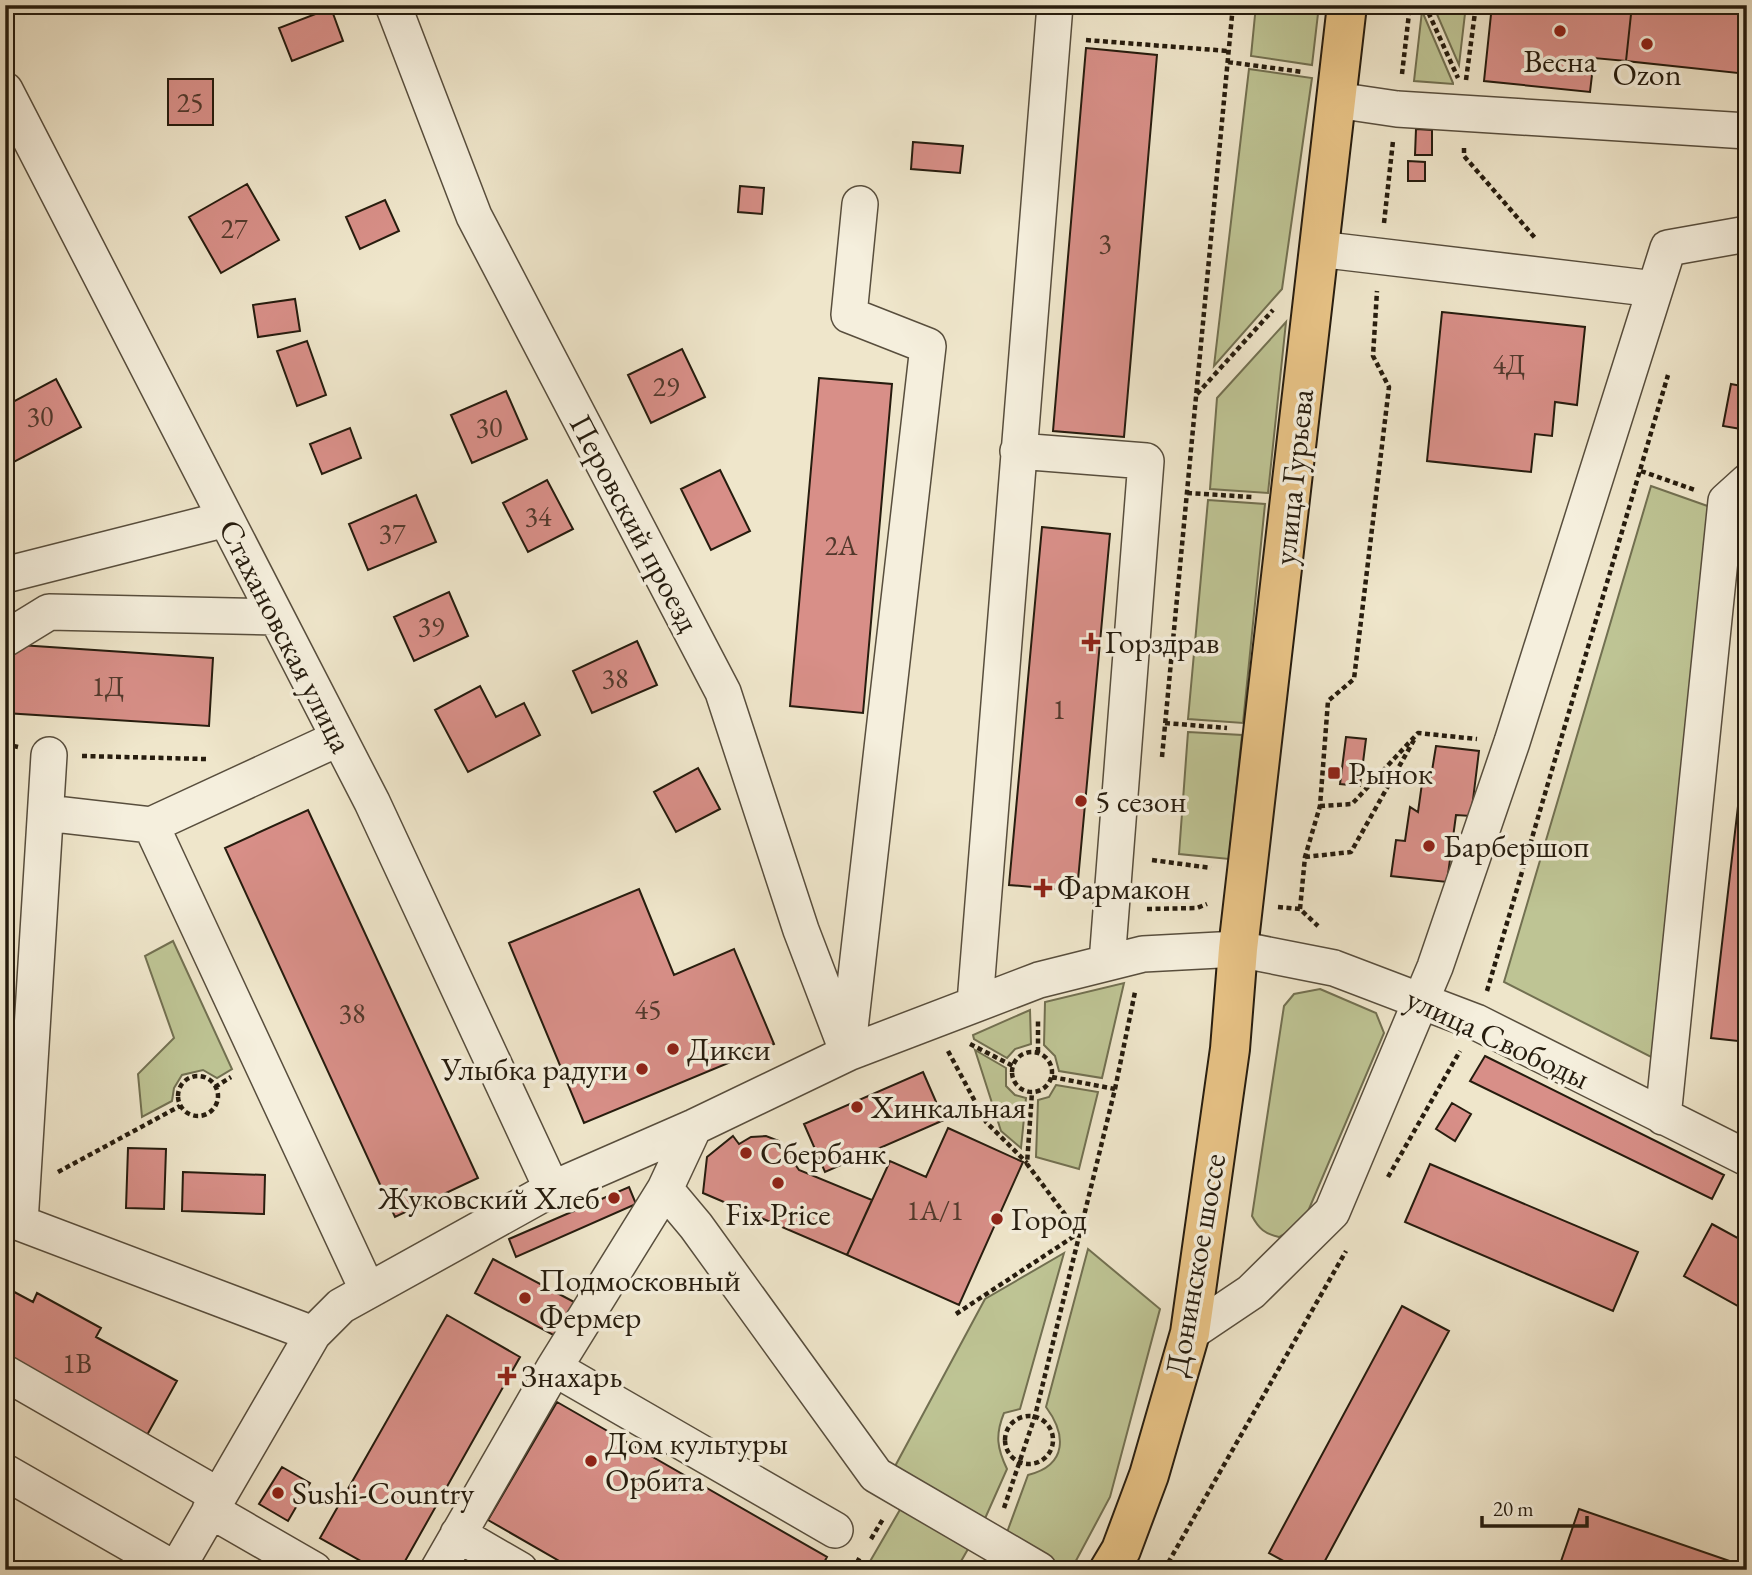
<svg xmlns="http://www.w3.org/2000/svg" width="1752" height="1575" viewBox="0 0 1752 1575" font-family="'EB Garamond',serif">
  <rect width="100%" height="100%" fill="#efe6cb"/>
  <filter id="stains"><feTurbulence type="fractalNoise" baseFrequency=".00286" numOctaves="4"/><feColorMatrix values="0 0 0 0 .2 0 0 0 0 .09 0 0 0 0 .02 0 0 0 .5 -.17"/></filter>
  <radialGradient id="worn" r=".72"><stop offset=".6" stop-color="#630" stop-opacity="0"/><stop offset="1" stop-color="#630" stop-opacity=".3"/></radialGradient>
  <path fill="#bec494" stroke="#727051" stroke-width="2" d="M 1256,5 L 1319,5 L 1312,65 L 1251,56 Z
    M 1433,5 L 1466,5 L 1459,65 Z
    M 1422,11 L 1453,83 L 1453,84 L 1414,81 Z
    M 1249,69 L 1312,78 L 1282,289 L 1214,366 Z
    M 1286,322 L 1268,493 L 1210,489 L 1217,398 Z
    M 1651,486 L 1716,509 L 1657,1060 L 1504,982 Z
    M 1208,500 L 1265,504 L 1243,723 L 1188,719 Z
    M 1188,732 L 1242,735 L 1229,859 L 1179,854 Z
    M 173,941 L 232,1069 L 217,1078 L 203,1070 L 182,1075 L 174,1088 L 172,1101 L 142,1117 L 138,1074 L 174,1038 L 145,956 Z
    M 1124,983 L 1102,1078 L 1059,1071 L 1055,1056 L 1044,1045 L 1045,1002 Z
    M 1320,989 L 1376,1013 L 1384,1033 L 1303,1223 L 1279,1237 C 1265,1234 1259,1229 1252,1216 L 1284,1006 L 1294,994 Z
    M 1030,1010 L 1031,1044 L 1015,1049 L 1007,1058 L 974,1039 L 973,1035 Z
    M 975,1050 L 1006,1068 L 1006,1086 L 1015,1095 L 1026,1098 L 1021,1148 L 1001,1131 Z
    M 1056,1085 L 1098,1092 L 1079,1169 L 1036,1157 L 1038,1100 L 1049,1097 Z
    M 1088,1249 L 1160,1309 L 1110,1497 L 1071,1570 L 1062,1570 L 1006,1535 L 1028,1475 C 1068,1465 1066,1434 1046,1407 Z
    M 1064,1253 L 1020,1409 L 1004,1413 C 995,1435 997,1448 1007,1469 L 983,1523 L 893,1470 L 985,1299 Z
    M 901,1508 L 968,1549 L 956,1570 L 865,1570 Z"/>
  <path fill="#d88f88" stroke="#261c0e" stroke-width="2" d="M 460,5 L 480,5 L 463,13 Z
    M 1492,5 L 1632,5 L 1626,61 L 1594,58 L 1590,92 L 1484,81 Z
    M 1632,5 L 1747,5 L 1747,74 L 1626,61 Z
    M 331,8 L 343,41 L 292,61 L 279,28 Z
    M 1086,48 L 1157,55 L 1124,437 L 1053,431 Z
    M 168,79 L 213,79 L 213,125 L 168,125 Z
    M 1416,129 L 1432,130 L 1432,155 L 1415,155 Z
    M 913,142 L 963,146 L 960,173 L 911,169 Z
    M 1408,161 L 1425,162 L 1425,181 L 1408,181 Z
    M 247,184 L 279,240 L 221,273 L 189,217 Z
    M 740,186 L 764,188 L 762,214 L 738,212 Z
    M 385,200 L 399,231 L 360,249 L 346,217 Z
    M 295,299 L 300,331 L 258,337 L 253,305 Z
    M 1442,312 L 1585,327 L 1577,405 L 1555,402 L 1552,436 L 1535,434 L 1531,472 L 1427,461 Z
    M 307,341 L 326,395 L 297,406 L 277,351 Z
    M 682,349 L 705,397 L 651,423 L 628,375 Z
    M 1747,349 L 1747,387 L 1739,386 Z
    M 819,378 L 892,384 L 863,713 L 790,706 Z
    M 56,379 L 81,427 L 8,465 L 5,406 Z
    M 1731,384 L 1747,387 L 1747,430 L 1723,426 Z
    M 506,391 L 527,439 L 472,463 L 451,415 Z
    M 350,428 L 361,458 L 322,474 L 310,444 Z
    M 720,470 L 750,531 L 711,550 L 681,489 Z
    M 547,480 L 573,529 L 528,552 L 503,503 Z
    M 416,495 L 436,542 L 368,570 L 349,524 Z
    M 1042,527 L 1110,534 L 1077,891 L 1009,885 Z
    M 449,592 L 468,636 L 414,661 L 394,617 Z
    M 637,641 L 657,685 L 592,713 L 573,671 Z
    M 5,644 L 213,658 L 209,726 L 5,713 Z
    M 480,686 L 496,717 L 524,703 L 540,735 L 468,772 L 435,710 Z
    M 1747,729 L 1747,1042 L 1711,1038 Z
    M 1346,737 L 1366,739 L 1360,786 L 1340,784 Z
    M 1436,746 L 1479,751 L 1471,816 L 1456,815 L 1447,882 L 1391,876 L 1396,840 L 1405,841 L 1410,807 L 1418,812 L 1423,776 L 1431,777 Z
    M 698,768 L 720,809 L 676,832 L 654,792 Z
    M 308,810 L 478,1178 L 395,1217 L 225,848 Z
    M 639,889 L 674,975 L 734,949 L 774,1044 L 584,1123 L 509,943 Z
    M 1485,1056 L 1724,1175 L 1712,1199 L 1470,1081 Z
    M 923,1072 L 944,1120 L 825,1172 L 804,1124 Z
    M 1452,1103 L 1471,1114 L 1455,1141 L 1436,1129 Z
    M 948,1128 L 1023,1162 L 959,1305 L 847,1255 L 890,1161 L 926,1177 Z
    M 733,1136 L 739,1144 L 751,1137 L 766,1136 L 779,1141 L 799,1170 L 872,1200 L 847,1255 L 703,1193 L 707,1157 Z
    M 128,1148 L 166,1149 L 164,1209 L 126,1208 Z
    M 1430,1164 L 1638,1252 L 1613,1311 L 1405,1222 Z
    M 183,1172 L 265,1175 L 264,1214 L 182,1211 Z
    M 629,1187 L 636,1204 L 516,1257 L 509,1239 Z
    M 1712,1224 L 1747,1243 L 1747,1311 L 1684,1276 Z
    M 493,1259 L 576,1303 L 557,1337 L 475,1293 Z
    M 5,1287 L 33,1302 L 37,1293 L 101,1328 L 96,1337 L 177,1381 L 146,1437 L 5,1359 Z
    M 1402,1306 L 1449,1331 L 1320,1570 L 1300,1570 L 1269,1553 Z
    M 447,1315 L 520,1357 L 400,1570 L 377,1570 L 320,1538 Z
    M 557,1402 L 827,1557 L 820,1570 L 575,1570 L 488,1520 Z
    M 282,1467 L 310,1483 L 288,1521 L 259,1504 Z
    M 1579,1509 L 1747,1567 L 1747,1570 L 1558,1570 Z
    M 5,1552 L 12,1556 L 5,1567 Z"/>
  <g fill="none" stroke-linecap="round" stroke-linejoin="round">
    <g stroke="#584e3d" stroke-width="38">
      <path id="minor" d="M 393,5 L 474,216 L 723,692 L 801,930 L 848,1053
        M 5,90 L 372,802 L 552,1189
        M 1336,100 L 1397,109 L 1747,131
        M 1318,249 L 1655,289
        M 1018,451 L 1146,461 L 1107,962
        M 5,575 L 226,519
        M 5,639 L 49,612 L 276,617
        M 49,755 L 20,1223 L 313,1334
        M 46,813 L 151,825 L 337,739
        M 151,825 L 368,1291
        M 975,1003 L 1055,5
        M 848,1046 L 928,346 L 849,315 L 860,204
        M 1663,1117 L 1726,501 L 1747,482
        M 665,1189 L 696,1226 L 876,1475 L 1039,1570
        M 1190,1333 L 1251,1292 L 1332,1212 L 1435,967 L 1512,742 L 1668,248 L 1747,234
        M 554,1368 L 835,1530
        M 5,1373 L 219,1496
        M 5,1472 L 176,1570
        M 210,1510 L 314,1570
        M 458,1534 L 520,1570
        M 176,1570 L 313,1334 L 341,1306 L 552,1189 L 694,1127 L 848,1053 L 1039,980 L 1143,954 L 1238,949 L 1334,968 L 1476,1022 L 1747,1158
        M 438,1570 L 554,1368 L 665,1189 L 694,1127"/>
    </g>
    <g stroke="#261c0e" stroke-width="42">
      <path id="major" d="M 1109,1570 L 1121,1550 L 1149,1475 L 1190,1333 L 1230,1049 L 1238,949 L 1347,5"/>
    </g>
    <path stroke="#261c0e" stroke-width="4.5" stroke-dasharray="5 3.5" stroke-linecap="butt" d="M 1425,5 L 1458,78
      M 1086,40 L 1228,51
      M 1228,62 L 1303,72
      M 1402,74 L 1410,5
      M 1466,80 L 1476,5
      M 1464,148 L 1464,156 L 1536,239
      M 1384,223 L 1393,141
      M 1197,394 L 1273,310
      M 1641,471 L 1695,490
      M 1187,493 L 1252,497
      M 1165,723 L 1227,728
      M 5,744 L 18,747
      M 82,756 L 206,759
      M 1162,757 L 1233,5
      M 1320,806 L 1352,804 L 1418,733 L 1477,739
      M 1305,857 L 1351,852 L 1414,740
      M 1152,860 L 1211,868
      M 1278,907 L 1300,909 L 1318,926
      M 1147,909 L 1197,908 L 1207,904
      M 1300,909 L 1305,857 L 1320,806 L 1328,701 L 1354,679 L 1389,387 L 1373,356 L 1377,291
      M 1487,991 L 1668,375
      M 970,1044 L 1013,1066
      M 948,1051 L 986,1122 L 1027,1163
      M1012 1072a20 20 0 1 1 40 0a20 20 0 1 1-40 0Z
      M 1038,1052 L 1038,1018
      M178 1096a20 20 0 1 1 40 0a20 20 0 1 1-40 0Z
      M 1052,1077 L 1115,1089
      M 215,1087 L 231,1077
      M 58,1172 L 180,1106
      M 1388,1177 L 1460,1051
      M 956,1314 L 1079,1233 L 1027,1164 L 1032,1092
      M1005 1440a24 24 0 1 1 48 0a24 24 0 1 1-48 0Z
      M 1004,1508 L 1035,1416 L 1115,1089 L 1135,992
      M 871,1539 L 883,1519
      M 853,1570 L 861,1555
      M 1164,1570 L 1346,1251"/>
    <use href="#minor" stroke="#f5efdd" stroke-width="35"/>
    <use href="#major" stroke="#e8c386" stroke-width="38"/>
  </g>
  <g fill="#8f2418" stroke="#f5efdd" stroke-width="2.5">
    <circle cx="1560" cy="31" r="7"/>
    <circle cx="1647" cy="44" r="7"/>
    <path d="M1087.5 631.5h7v7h7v7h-7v7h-7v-7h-7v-7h7z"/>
    <rect x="1327" y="766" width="14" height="14" rx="3.5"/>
    <circle cx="1081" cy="801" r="7"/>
    <circle cx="1429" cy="846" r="7"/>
    <path d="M1039.5 877.5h7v7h7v7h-7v7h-7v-7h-7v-7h7z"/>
    <circle cx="673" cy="1049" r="7"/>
    <circle cx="642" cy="1069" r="7"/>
    <circle cx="857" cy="1107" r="7"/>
    <circle cx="746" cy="1153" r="7"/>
    <circle cx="778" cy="1183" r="7"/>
    <circle cx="614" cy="1198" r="7"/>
    <circle cx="997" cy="1219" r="7"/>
    <circle cx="525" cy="1298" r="7"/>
    <path d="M503.5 1365.5h7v7h7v7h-7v7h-7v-7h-7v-7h7z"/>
    <circle cx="591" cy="1461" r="7"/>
    <circle cx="278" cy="1493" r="7"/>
  </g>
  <g text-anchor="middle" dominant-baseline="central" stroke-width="7" stroke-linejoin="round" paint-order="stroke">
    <g font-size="28" fill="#52392c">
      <text x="190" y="102">25</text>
      <text x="234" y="228">27</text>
      <text x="1105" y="243">3</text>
      <text x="1509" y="364">4Д</text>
      <text x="666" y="386">29</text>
      <text x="40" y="416">30</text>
      <text x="489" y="427">30</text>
      <text x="538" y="516">34</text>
      <text x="392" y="533">37</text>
      <text x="841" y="545">2А</text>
      <text x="431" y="626">39</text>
      <text x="615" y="678">38</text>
      <text x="108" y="686">1Д</text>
      <text x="1059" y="709">1</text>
      <text x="648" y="1009">45</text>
      <text x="352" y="1013">38</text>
      <text x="935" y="1210">1А/1</text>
      <text x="77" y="1363">1В</text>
    </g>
    <g font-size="32" fill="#261c0e" stroke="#f5efdd" text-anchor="start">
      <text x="1560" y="61" text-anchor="middle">Весна</text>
      <text x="1647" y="74" text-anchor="middle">Ozon</text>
      <text x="1105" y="642">Горздрав</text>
      <text x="1348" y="773">Рынок</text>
      <text x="1095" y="801">5 сезон</text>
      <text x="1443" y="846">Барбершоп</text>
      <text x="1057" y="888">Фармакон</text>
      <text x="687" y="1049">Дикси</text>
      <text x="628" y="1069" text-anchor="end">Улыбка радуги</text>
      <text x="871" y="1107">Хинкальная</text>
      <text x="760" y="1153">Сбербанк</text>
      <text x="600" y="1198" text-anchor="end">Жуковский Хлеб</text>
      <text x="778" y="1214" text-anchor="middle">Fix Price</text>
      <text x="1011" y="1219">Город</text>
      <text x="539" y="1280">Подмосковный<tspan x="539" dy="37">Фермер</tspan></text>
      <text x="521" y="1376">Знахарь</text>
      <text x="605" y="1443">Дом культуры<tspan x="605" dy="37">Орбита</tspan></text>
      <text x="292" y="1493">Sushi-Country</text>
    </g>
    <g font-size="32" fill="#261c0e" stroke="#f5efdd">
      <text transform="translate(1293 477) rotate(-84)">улица Гурьева</text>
      <text transform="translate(635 523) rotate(62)">Перовский проезд</text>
      <text transform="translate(286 636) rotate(63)">Стахановская улица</text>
      <text transform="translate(1498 1038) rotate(25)">улица Свободы</text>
      <text transform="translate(1195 1265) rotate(-80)">Донинское шоссе</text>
    </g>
  </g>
  <rect width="1752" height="1575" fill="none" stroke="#efe6cb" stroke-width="28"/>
  <rect x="7" y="7" width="1738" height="1561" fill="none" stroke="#261c0e" stroke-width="3.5"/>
  <rect x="14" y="14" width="1724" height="1547" fill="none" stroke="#261c0e" stroke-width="2"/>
  <path d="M1482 1516v10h105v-10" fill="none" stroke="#261c0e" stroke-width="3.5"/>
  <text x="1493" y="1516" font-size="21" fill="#261c0e" stroke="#f5efdd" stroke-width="5" paint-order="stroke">20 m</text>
  <rect width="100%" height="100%" filter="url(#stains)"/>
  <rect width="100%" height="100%" fill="url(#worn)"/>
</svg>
